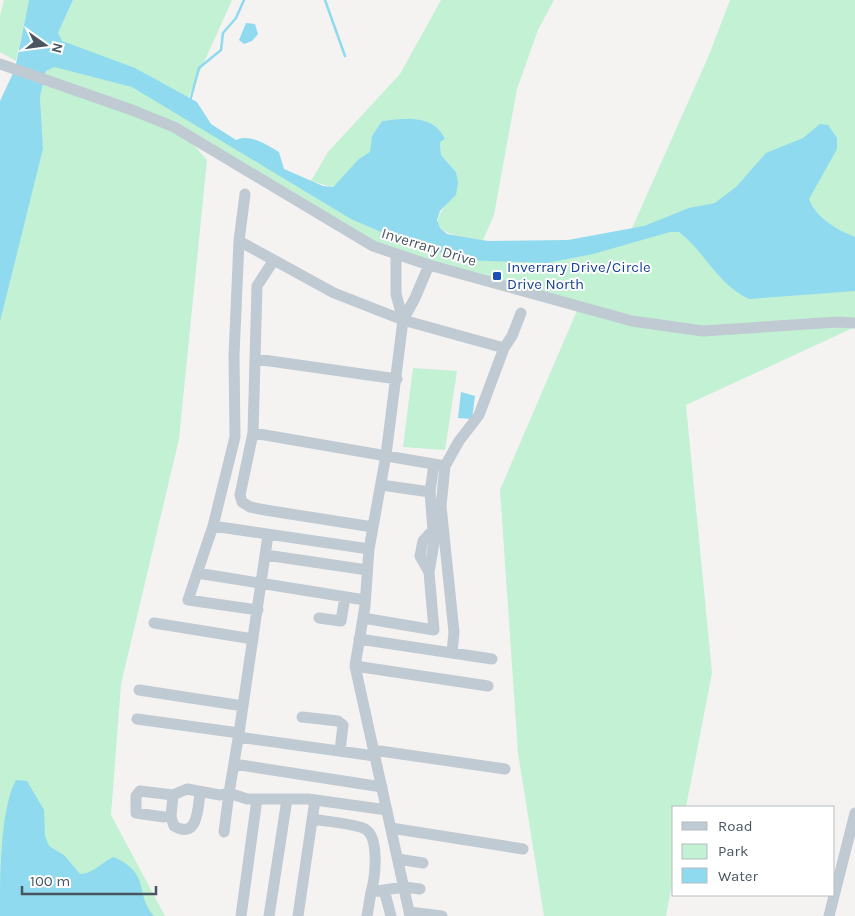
<svg xmlns="http://www.w3.org/2000/svg" width="855" height="916" viewBox="0 0 855 916" font-family="Karla,sans-serif">
  <rect width="100%" height="100%" fill="#f5f2f2"/>
  <path fill="#c2f1d4" d="M 4,0 L 29,0 L 16,61 L 0,52 L 0,16 Z
    M 73,0 L 232,0 L 183,109 L 255,157 L 406,237 L 548,254 L 629,235 L 709,55 L 730,0 L 855,0 L 855,327 L 686,405 L 712,673 L 686,807 L 674,807 L 674,874 L 666,916 L 544,916 L 518,753 L 500,490 L 579,306 L 373,246 L 182,132 L 207,160 L 179,439 L 121,684 L 111,815 L 165,916 L 0,916 L 0,322 L 43,149 L 40,97 L 44,79 L 58,33 Z
    M 441,0 L 554,0 L 538,30 L 517,89 L 494,215 L 483,240 C 449,234 416,233 456,195 L 456,172 L 441,155 L 440,142 L 445,139 C 434,114 405,118 382,121 L 372,136 L 371,152 C 355,162 346,175 332,187 L 311,181 L 328,152 L 400,74 Z
    M 413,368 L 457,371 L 445,450 L 403,447 Z"/>
  <path fill="#8fdaee" d="M 29,0 L 73,0 L 58,33 L 62,41 L 135,68 L 197,102 L 211,124 L 236,140 C 250,133 266,145 279,152 L 284,169 L 323,186 L 333,187 L 359,159 L 370,152 L 372,136 L 382,121 C 405,118 434,114 445,139 L 440,142 L 441,155 L 456,172 L 458,182 L 456,195 L 440,211 L 437,220 L 440,228 L 447,234 L 488,241 L 568,240 L 644,226 L 689,208 L 715,203 L 737,186 L 766,153 L 803,138 L 820,124 L 828,125 L 837,138 L 837,149 L 809,199 C 815,217 837,230 855,237 L 855,291 L 749,299 C 718,285 705,252 679,232 L 670,232 L 593,254 L 547,263 L 464,260 L 395,238 L 351,219 L 132,87 L 54,67 L 46,71 L 40,97 L 43,149 L 0,322 L 0,101 L 15,69 Z
    M 246,23 L 255,24 L 258,34 L 252,41 L 244,44 L 239,40 Z
    M 461,392 L 475,396 L 472,419 L 458,418 Z
    M 16,780 L 27,781 L 44,810 L 45,836 L 49,846 L 64,855 L 80,874 C 95,873 101,862 114,857 C 152,875 134,893 154,916 L 0,916 C 0,878 0,809 16,780 Z"/>
  <g fill="none" stroke-linecap="round" stroke-linejoin="round">
    <path stroke="#8fdaee" stroke-width="2.5" d="M 325,0 L 345,56
      M 190,101 L 199,68 L 221,50 L 223,33 L 236,18 L 244,0"/>
    <path stroke="#c0cad2" stroke-width="11" d="M 0,64 L 132,110 L 174,127 L 373,246 L 429,265 L 632,321 L 703,331 L 837,322 L 855,323
      M 239,241 L 245,194
      M 396,254 L 396,294 L 403,320 L 386,455 L 369,549 L 365,606 L 355,666 L 410,916
      M 274,260 L 257,286 L 253,433 L 240,495 L 242,502 L 250,507 L 265,510 L 373,527
      M 403,320 L 415,298 L 429,265
      M 504,348 L 512,336 L 521,313
      M 256,359 L 397,379
      M 253,433 L 445,466
      M 381,485 L 430,492 L 434,464
      M 213,526 L 188,600 L 258,610
      M 369,549 L 213,526 L 235,437 L 234,356 L 239,241 L 334,293 L 403,320 L 504,348 L 479,415 L 459,441 L 445,466 L 441,506 L 454,632 L 452,653
      M 266,555 L 367,570
      M 429,572 L 420,556 L 423,541 L 433,530
      M 197,573 L 365,600
      M 319,618 L 341,621 L 345,597
      M 363,618 L 434,630 L 429,572 L 434,543 L 430,492
      M 154,623 L 253,639
      M 359,639 L 492,659
      M 355,666 L 488,686
      M 139,690 L 243,706
      M 302,717 L 338,721 L 343,725 L 340,751
      M 137,719 L 239,733 L 229,793 L 247,799 L 308,799 L 387,810
      M 239,733 L 268,535
      M 238,737 L 375,756
      M 373,750 L 505,769
      M 234,764 L 382,787
      M 173,795 L 171,817 L 174,826 C 198,840 198,808 200,793
      M 164,817 L 136,813 L 136,796 L 140,791 L 173,795 L 187,789 L 220,795 L 229,793 L 224,832
      M 312,819 C 323,821 357,824 365,829 C 380,837 375,879 371,892
      M 391,828 L 523,849
      M 398,859 L 423,863
      M 384,890 L 391,916
      M 409,912 L 442,916
      M 241,916 L 257,799
      M 269,916 L 287,799
      M 298,916 L 315,800
      M 367,916 L 371,892 L 404,887 L 420,889
      M 829,916 L 855,813"/>
  </g>
  <rect fill="#1a4fb4" stroke="#fff" stroke-width="2" x="492" y="271" width="10" height="10" rx="2.5"/>
  <g text-anchor="middle" dominant-baseline="central" stroke-width="4" stroke-linejoin="round" paint-order="stroke">
    <g font-size="15" fill="#495661" stroke="#fff">
      <text transform="translate(429 247) rotate(17)">Inverrary Drive</text>
    </g>
    <g font-size="15" fill="#164399" stroke="#fff" text-anchor="start">
      <text x="507" y="267">Inverrary Drive/Circle<tspan x="507" dy="17">Drive North</tspan></text>
    </g>
  </g>
  <rect x="672" y="806" width="162" height="90" fill="#ffffff" stroke="#b6bbc0"/>
  <rect x="682" y="822" width="25" height="8" fill="#c0cad2" stroke="#b6bbc0"/>
  <text x="718" y="831" font-size="15" fill="#495661">Road</text>
  <rect x="682" y="844" width="25" height="15" fill="#c2f1d4" stroke="#b6bbc0"/>
  <text x="718" y="856" font-size="15" fill="#495661">Park</text>
  <rect x="682" y="868" width="25" height="15" fill="#8fdaee" stroke="#b6bbc0"/>
  <text x="718" y="881" font-size="15" fill="#495661">Water</text>
  <g transform="translate(45 45) rotate(104)" stroke="#ffffff" stroke-width="4" paint-order="stroke">
  <path d="M0-4L9 19L0 12L-9 19Z" fill="#495661"/>
  <text y="-8" font-size="14" font-weight="bold" text-anchor="middle" fill="#495661">N</text>
  </g>
  <path d="M22 886v8h134v-8" fill="none" stroke="#495661" stroke-width="2.5"/>
  <text x="30" y="886" font-size="15" fill="#495661" stroke="#ffffff" stroke-width="4" paint-order="stroke">100 m</text>
</svg>
